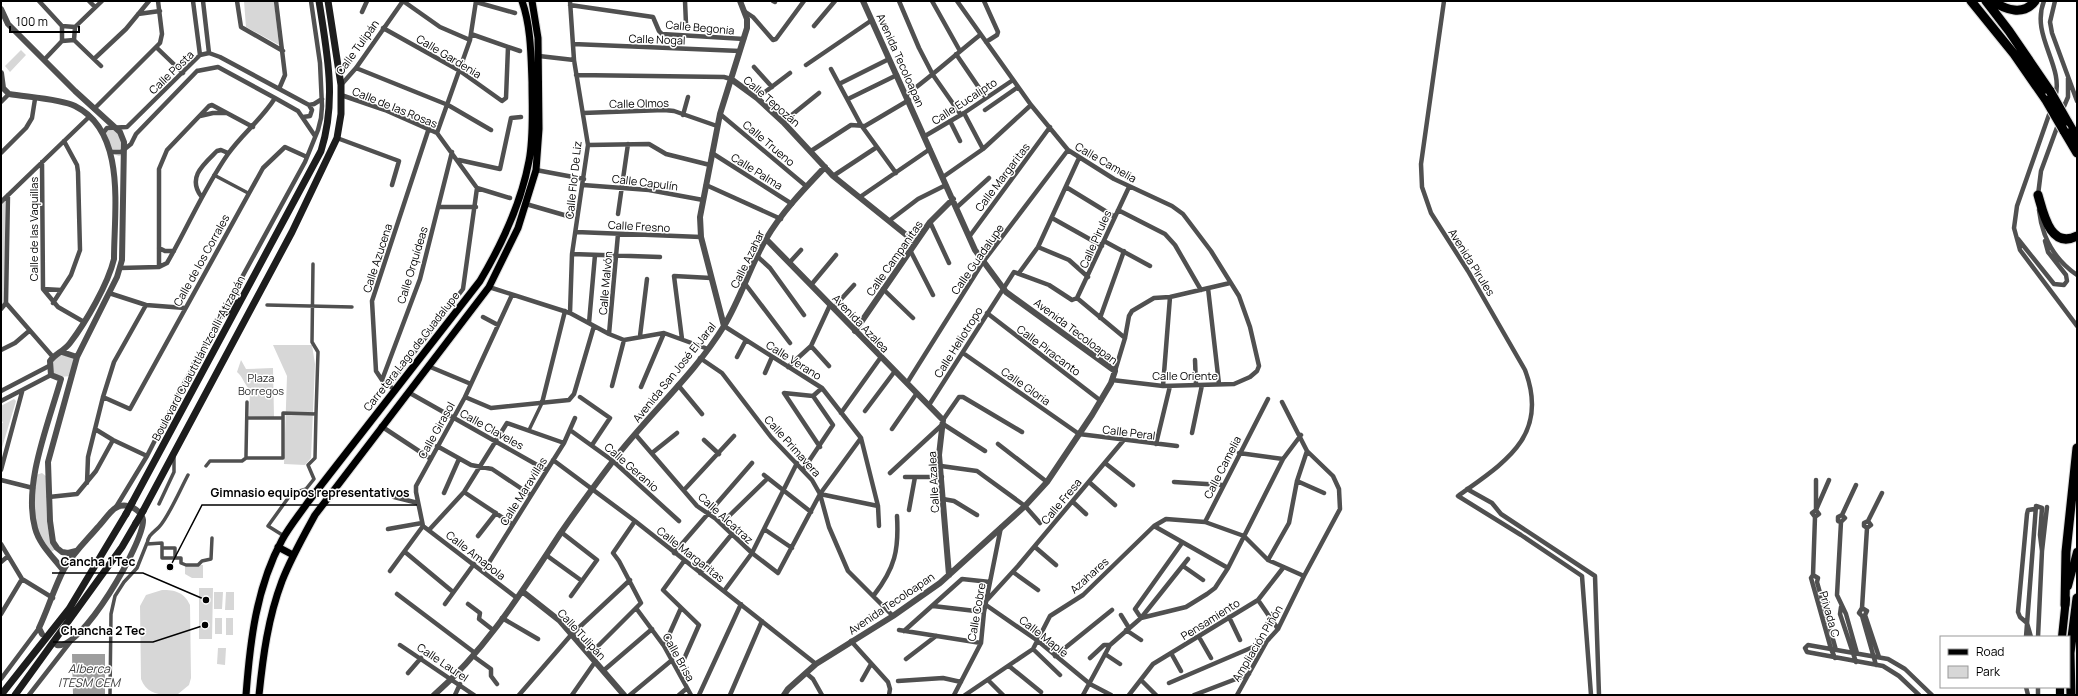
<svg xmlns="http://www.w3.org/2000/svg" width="2078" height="696" viewBox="0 0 2078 696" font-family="Manrope,sans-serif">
  <rect width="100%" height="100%" fill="#fff"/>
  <path fill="#d7d7d7" d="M 244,1 L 274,1 L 279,45 L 246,27 Z
    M 21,50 L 26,55 L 10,72 L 5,66 Z
    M 114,128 L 121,134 L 126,154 L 119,156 L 113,154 L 104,135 L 107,130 Z
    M 5,201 L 5,303 L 1,306 L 1,204 Z
    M 273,345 L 312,345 L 315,364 L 311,458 L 305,465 L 284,464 L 287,376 Z
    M 61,354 L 75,360 L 71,376 L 60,377 L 52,372 L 53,361 Z
    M 241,360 L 246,369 L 273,368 L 274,417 L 249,416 L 250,390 C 244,384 243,377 237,372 Z
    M 14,399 L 16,401 L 1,451 L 1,425 L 3,422 L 1,421 L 1,406 Z
    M 42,473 L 47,477 C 47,497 43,533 56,549 L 51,552 L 36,528 L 33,507 L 36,475 Z
    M 185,565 L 203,565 L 203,578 L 192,578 L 185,574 Z
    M 199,588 L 213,588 L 212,639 L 199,639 Z
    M 162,590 C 175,590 184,592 190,605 L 191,678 L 189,685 L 178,694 C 162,696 147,695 141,679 L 140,606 L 146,595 Z
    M 214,592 L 223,592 L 222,609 L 214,609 Z
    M 226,592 L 234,592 L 234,610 L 225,610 Z
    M 215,618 L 222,618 L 222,634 L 215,634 Z
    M 226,618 L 233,618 L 233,635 L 226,635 Z
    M 218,648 L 226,648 L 225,665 L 217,664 Z"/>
  <path fill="#9e9e9e" d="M 72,654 L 105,654 L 105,695 L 73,695 Z"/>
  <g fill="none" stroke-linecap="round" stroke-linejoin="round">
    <g stroke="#dbdbdb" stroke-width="9">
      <path id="primary" d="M 278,547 L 293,555
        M 246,695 C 250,642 256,588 282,540 C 289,527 299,515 308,502 L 480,281 C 502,244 521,204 529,161 C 534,135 532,108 532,82 C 531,56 531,26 522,1
        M 259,695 C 263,656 268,618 282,581 C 291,558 303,537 315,515 L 489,287 L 518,228 L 536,170 L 539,129 L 538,38 L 532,1"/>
    </g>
    <g stroke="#dbdbdb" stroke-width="10">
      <path id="trunk" d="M 2068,586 L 2077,552
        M 2062,637 L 2066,599
        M 2060,687 L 2060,695"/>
    </g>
    <g stroke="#dbdbdb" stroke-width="11">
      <path id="motorway" d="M 1971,1 L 2014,54 L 2046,100
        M 1986,1 L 2009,31 L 2050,91
        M 1993,1 C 2005,10 2024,16 2035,1
        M 2067,121 L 2077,138
        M 2064,131 L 2077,153
        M 2038,195 C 2043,212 2050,250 2077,236
        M 2065,605 L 2066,552 L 2077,448
        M 2071,695 L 2070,653 L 2077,598"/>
    </g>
    <path stroke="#505050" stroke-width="3.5" d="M 214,175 L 248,193
      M 313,264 L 312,342 L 318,352 L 316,414
      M 267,305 L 352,307
      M 247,418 L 283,418 L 283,458 L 246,458 L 246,455 L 247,402
      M 283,418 L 283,413 L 316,414 L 315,458 L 308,465 L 314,479 L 306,489 L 291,494 L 268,526 L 284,536
      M 529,430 L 542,403
      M 206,466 L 210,461 L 242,461 L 246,458
      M 159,504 L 174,472 L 174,457
      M 162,548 L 162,543 L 147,544 C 148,535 153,533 159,527 C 168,518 181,488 188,475
      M 175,558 L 175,548 L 162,548 L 162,558 L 181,558 L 181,563 L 186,565 L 198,565 L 202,561 L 211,559 L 212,538
      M 110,695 L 111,614 L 115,596 L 124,582 L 137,568 L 147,543"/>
    <path stroke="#505050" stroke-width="4.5" d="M 39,1 L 62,26 L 62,41
      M 89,1 L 95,7
      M 193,1 L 200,55
      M 203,1 L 209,53
      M 237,1 L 241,27 L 283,51
      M 276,1 L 285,75 L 279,89
      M 403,1 L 440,27 L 470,40
      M 685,1 L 686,24
      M 773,1 L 775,2
      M 899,1 L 919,48 L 933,75 L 961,115
      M 932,1 L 960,51
      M 957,1 L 1031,105 L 1068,150 L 1114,179 L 1172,206 L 1183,214 L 1211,251 L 1239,296 L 1250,327 L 1259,366 L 1257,371 L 1250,377 L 1234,384 L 1163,386 L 1112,380
      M 984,1 L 998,32 L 997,35 L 986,42
      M 1444,1 L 1421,164 L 1422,187 L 1431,213 L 1468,271 L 1525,370 C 1550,436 1505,462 1458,496 L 1521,535 L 1582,576 L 1591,695
      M 2044,1 C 2030,36 2065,66 2055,98
      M 2055,1 L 2050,22 L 2052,33 L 2077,101
      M 476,2 L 515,13
      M 570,5 L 653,17 L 659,31 L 662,34 L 744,39
      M 744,11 L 753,17 L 773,40 L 776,39 L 804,1
      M 362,12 L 367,1
      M 138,14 L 160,11
      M 62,26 L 75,27
      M 814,26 L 835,1
      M 75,27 L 102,1
      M 383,28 L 460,71 L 502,101 L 506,98 L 508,47
      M 471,34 L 520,51
      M 74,40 L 75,27
      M 62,41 L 74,40 L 101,66
      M 573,44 L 740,51
      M 156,47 L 183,73
      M 956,54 L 986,98
      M 539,56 L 574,60
      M 94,59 L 126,29 L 149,1
      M 44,60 L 62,41
      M 806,65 L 872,20
      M 754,67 L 772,87
      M 356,68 L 448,105 L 491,130
      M 831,69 L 861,125 L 896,173
      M 197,71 L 218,67 L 275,98 L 298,111 L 315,136
      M 576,75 L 724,77 L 731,79
      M 839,84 L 889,59
      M 341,85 L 356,68 L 403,1
      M 341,95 L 385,110 L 437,133 L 477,188 L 463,289 L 389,385
      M 906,95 C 932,76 955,55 980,35
      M 757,98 L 790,73
      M 848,99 L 897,75
      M 1,102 L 9,94
      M 94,109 L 160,43 L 162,34 L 158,1
      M 2051,109 L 2017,206 L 2014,228 L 2020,250 L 2077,326
      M 985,110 L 1018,87
      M 2062,111 L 2068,97 L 2068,78
      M 583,113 L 664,110 L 674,111 L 717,126
      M 964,113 L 983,149
      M 720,114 L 806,186
      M 683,115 L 688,97
      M 200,116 L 213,113 L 226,113
      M 303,117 L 310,116 L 312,110 L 309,105
      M 950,121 L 960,141
      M 783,122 L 819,93
      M 103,133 L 107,128 L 127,127 L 200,55 L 209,53 L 220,57 L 309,105 L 314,104 L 322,99
      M 437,133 L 470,40 L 476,1
      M 925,136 L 964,113 L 1013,80
      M 337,138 L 399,161 L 392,185
      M 588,145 L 649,144 L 666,154 L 710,165
      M 811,151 L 851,125 L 865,126 L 909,100
      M 111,152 L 121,152 L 131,144 L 136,134 L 197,71
      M 1,153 L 26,128 L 32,118 L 35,99
      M 712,153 L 792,204
      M 459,160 L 500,169 L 511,118 L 521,117
      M 42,162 L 43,289 L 58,307 L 84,322
      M 536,170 L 584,179
      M 833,176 L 877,147
      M 943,177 L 983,149 L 1031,105
      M 583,185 L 649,190 L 703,200
      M 706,185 L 781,219
      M 1066,187 L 1115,217
      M 477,188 L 510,198
      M 8,195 L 6,303 L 53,357
      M 2038,195 L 2041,171 L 2059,122
      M 201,196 C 187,177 204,164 217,151 L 221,150 L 228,153
      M 860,197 L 930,149
      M 1,202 L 89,117
      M 526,204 L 571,217
      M 439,207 L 476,207
      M 956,208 L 989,178
      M 1118,210 L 1165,234 L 1175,245 L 1201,290
      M 2039,210 C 2042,237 2055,260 2077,275
      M 618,214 L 628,144
      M 1052,218 L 1102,246
      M 889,221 L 918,199 L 946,185
      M 930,222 L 949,263
      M 576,232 L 701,237
      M 969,237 L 1050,127
      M 2018,239 L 2054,284 L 2064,285 L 2067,281 L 2066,275 L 2048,252 L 2045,241
      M 1104,241 L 1150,266
      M 1038,247 L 1069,260 L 1088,277
      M 159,248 L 165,251 L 174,251
      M 910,250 L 933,295
      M 572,254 L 660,257
      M 758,257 L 770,268 L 804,315
      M 790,262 L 801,250
      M 159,267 L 159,169 L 167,150 L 209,106 L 212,105 L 253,127
      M 120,268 L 159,267 L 167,263 C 188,227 204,188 228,154 C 242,134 262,119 275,98
      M 1019,273 L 1038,247 L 1079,158
      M 746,285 L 790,343
      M 811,285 L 836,255
      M 489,287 L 570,313 L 609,334 L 624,340 L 664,333 L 708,349
      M 1208,288 L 1219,384
      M 43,289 L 61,290
      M 883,289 L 913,318
      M 109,293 L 146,305 L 185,308
      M 1077,298 L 1129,187
      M 53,303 L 71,275 L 80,250 L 78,172 L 77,165 L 64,141
      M 833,308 L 854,285
      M 1,309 L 6,303
      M 570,313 L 572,254 L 588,145 L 574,60 L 570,1
      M 987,313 L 1101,401
      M 483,317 L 498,325
      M 1100,318 L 1124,251
      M 589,323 L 595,255
      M 724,326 L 822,388 L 861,438 L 878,506 L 879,526
      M 609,334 L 618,234
      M 640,336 L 647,279
      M 682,339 L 674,276 L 711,278
      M 811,346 L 829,366
      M 1,350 L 15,343 L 29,331
      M 963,353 L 1079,434 L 1177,446
      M 737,357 L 746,340
      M 700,358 L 722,373 L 771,437 L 812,480 L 820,494 L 829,527 L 848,571 L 893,616
      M 1195,360 L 1196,385
      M 428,366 L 471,384
      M 788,367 L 811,346 L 830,305
      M 1115,371 L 1125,338 L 1129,316 L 1132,311 L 1154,298 L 1170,297 L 1230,283
      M 765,373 L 772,357
      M 382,380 L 420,279 L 452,152
      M 907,383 L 983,262 L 1068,150
      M 678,385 L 702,414
      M 612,386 L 624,340
      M 1163,386 L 1170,297
      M 391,387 L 382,380 L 376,371 L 372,301 L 429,128
      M 641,387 L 664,333
      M 1,391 L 49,366
      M 408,392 L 546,470
      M 103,397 L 130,409 L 263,168 L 285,147 L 307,157
      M 465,397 L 491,408 L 569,400 L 574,394 L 594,326
      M 580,397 L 610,418 L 592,445
      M 1,401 L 51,375
      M 1282,402 L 1307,451 L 1333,476 L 1339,489 L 1340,509 L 1304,576
      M 542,403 L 565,311
      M 929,405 L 1014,272 L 1049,285 L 1072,300 L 1077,298 L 1125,338
      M 865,411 L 895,371
      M 841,413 L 881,357
      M 943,420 L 959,397 L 963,397 L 1022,432
      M 381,426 L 431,459
      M 95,429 L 113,440 L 147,456
      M 892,429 L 917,393
      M 570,430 L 613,461 L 679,521
      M 1192,433 L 1202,385
      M 635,434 L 697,506 L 716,519 L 752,553 L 778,573 L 820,494 L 861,438
      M 704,440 L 719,454
      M 998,444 L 1047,482
      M 1156,444 L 1170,386
      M 437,446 L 471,465 L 492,469 L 531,495
      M 820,447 L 784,393 L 813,396 L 822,388
      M 652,453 L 677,433
      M 1239,453 L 1283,459
      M 553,460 L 635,521 L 816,664
      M 1105,463 L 1133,485
      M 941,466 L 977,471 L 1025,506 L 1040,523
      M 1,470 L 22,392
      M 803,470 L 833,425 L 813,396
      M 890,473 L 943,424 L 985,451
      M 764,475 L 811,512
      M 905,477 L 942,477
      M 1,480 L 33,488
      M 1829,480 L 1816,510 L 1812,513 L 1815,517 L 1813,575 L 1811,578 L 1831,649 L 1835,658
      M 1297,481 L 1324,493
      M 1089,482 L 1115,505
      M 1174,482 L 1222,485
      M 87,483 L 88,457 L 103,397 L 114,362 L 146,305
      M 1467,489 L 1492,503 L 1501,514 L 1595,576 L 1599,695
      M 684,490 L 734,436
      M 464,492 L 512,524
      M 444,493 L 459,459
      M 820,494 L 878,506
      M 49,497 L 77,494 L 96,471 L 113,440
      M 394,497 L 418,503
      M 943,499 L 954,501 L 977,515
      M 1073,502 L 1086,514
      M 116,507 L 147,456 L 182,387 L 305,162 L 318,130 L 321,118 L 322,106 L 320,63 L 311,1
      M 909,510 L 915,477
      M 1842,515 L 1845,518 L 1841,522 L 1837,595 L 1846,614 L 1857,653
      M 728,517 L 768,478
      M 1815,517 L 1819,514 L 1816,510 L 1816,480
      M 1868,521 L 1871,525 L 1867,528 L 1862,608 L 1859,613 L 1862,616 L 1876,665
      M 1205,522 L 1268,399
      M 1841,522 L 1838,521 L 1838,517 L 1842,515 L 1856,485
      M 423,526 L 517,598
      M 1154,526 L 1228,568
      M 1867,528 L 1864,526 L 1864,523 L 1868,521 L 1882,493
      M 388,529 L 422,523
      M 764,529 L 792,548
      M 429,530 L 464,492 L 507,423 L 564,443
      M 561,532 L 597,560 L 571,596
      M 478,536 L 496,513
      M 1182,543 L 1135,609 L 1141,618 L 1188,559
      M 1,544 L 22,579 L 53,598
      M 1035,547 L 1056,565
      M 405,552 L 453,592
      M 674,553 L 752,463
      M 546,555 L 582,581
      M 1268,560 L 1289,523 L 1297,481 L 1307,451
      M 1,562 L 7,557
      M 1183,566 L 1203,580
      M 390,571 L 423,526 L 416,492 L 416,486 L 465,397 L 512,295
      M 483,572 L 564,443 L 575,418
      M 1013,572 L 1038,590
      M 700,573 L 732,534
      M 1813,575 L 1818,578 L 1817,582 L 1836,650
      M 724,591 L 752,553 L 797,463
      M 397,594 L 475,653
      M 874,595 C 895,568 899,550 897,516
      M 987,600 L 1018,566 L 1123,441
      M 1258,600 L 1278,629
      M 445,604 L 474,564
      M 468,604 L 480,613 L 479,619 L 493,630
      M 986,605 L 1038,641 L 1090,684 L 1111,695
      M 933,606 L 984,612
      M 1841,607 L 1840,614 L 1856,662
      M 636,608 L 664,646 L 691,695
      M 1862,608 L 1867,611 L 1865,615 L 1879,657
      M 1,614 L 22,579
      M 1121,615 L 1129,628
      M 1229,617 L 1240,640
      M 502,618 L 538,639
      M 899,630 L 981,643
      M 1126,630 L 1141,640
      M 904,631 L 962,579 L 990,582
      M 1199,637 L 1211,658
      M 2026,637 L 2036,506 L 2042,508 L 2040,535 L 2042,551
      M 2031,637 L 2027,623 L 2020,617 L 2018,612 L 2027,514 L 2028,510 L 2035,509
      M 2038,637 L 2042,551 L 2047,507
      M 851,641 L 888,682 L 890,689 L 889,695
      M 400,645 L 474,695
      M 664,646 L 681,608
      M 1033,649 L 1060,675
      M 1171,653 L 1181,671
      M 1105,654 L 1120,664
      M 589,655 L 641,603 L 619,561 L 613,553 L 635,521
      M 473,656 L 491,669 L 491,676 L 497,684
      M 1055,656 L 1112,610
      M 1090,658 L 1104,645 L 1110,645
      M 684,659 L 699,625 L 663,590 L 684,561
      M 906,659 L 936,636
      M 1009,666 L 1041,692
      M 603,671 L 652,629
      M 408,673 L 421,658
      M 806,673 L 813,679 L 822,695
      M 1,679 L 39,628
      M 862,680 L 871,664
      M 988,680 L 1003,695
      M 1141,680 L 1156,695
      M 898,681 L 943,678 L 961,682
      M 1169,683 L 1267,641
      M 2026,687 L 2028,695
      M 2038,687 L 2038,695
      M 29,695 L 71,641
      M 455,695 L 460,684
      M 519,695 L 571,635 L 630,580
      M 572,695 L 595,662
      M 630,695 L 672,660
      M 679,695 L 686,689
      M 699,695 L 741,604
      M 730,695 L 762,621
      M 954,695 L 981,643 L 984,612 L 1001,527
      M 965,695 L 1033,649 L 1050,616 L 1083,595 L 1154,526 L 1166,519 L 1205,522 L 1244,536 L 1268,560 L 1304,576 L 1278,629 L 1267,641 L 1237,695
      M 1083,695 L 1110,645 L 1141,618 L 1186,607 L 1207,594 L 1215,588 L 1228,568 L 1283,459 L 1301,435
      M 1129,695 L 1153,664 L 1258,600 L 1283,568
      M 1194,695 L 1249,674
      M 1919,695 L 1899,676 L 1883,666 L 1807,652 L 1805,648 L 1808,645 L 1888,659 L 1905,669 L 1932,695"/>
    <path stroke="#505050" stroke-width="6" d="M 1,9 L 8,24 L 75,91 L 120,132 L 124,142 L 122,260 L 117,277 L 77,357 L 48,462 L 50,521 L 53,542 L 57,548 L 62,552 L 68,553 L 76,551
      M 1,73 L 3,88 L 9,94 C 26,97 61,99 75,106 C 127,132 114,210 114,259 C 108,284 86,322 70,343 C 64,351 55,354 50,361 L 51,375 L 61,379 C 49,422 23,484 35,528 C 39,544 53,557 63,570
      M 731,79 L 757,98 L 783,122 L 833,176 L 915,242
      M 766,239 L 943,420 L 939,455 L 949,575
      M 724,326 L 701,237 L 700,217 L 720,114 L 747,28 L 747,19 L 740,1
      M 855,331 L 930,222 L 953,199
      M 62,352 L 77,357
      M 522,591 L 560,621 L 624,695
      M 42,634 L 39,628 C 48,609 54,588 64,569 C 73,553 86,541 98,527 C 103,522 108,514 114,509 C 119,505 126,505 132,507 C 137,510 142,513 143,520 C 144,543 81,651 57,645
      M 434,695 C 486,650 523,590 560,534 C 577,509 595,485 613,461 C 648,415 694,375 724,326 C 741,298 750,266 766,239 C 781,213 804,189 825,167
      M 784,695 L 788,689 L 816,664 L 893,616 L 940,583 L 1025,506 L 1047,482 L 1092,415 L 1111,383 L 1115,371 L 1006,292 L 975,250 L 863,1"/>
    <path stroke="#1d1d1d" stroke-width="7" d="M 222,315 L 237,303
      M 132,503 L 321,151 C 337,100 327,53 319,1
      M 143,511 L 292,232 L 337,138 L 341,114 L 341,85 L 328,1
      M 1,695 L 69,609 L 126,514
      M 15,695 L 122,547 L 136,523"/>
    <use href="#primary" stroke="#000" stroke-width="7"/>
    <use href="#trunk" stroke="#000" stroke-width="8"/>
    <use href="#motorway" stroke="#000" stroke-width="9"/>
    <g stroke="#dbdbdb" stroke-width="11" stroke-linecap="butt">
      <path id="motorway-bridge" d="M 2050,91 L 2067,121
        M 2046,100 L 2064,131"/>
    </g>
    <path stroke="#1d1d1d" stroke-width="7" d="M 126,514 L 132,503
      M 136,523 L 143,511"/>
    <use href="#motorway-bridge" stroke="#000" stroke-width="9"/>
  </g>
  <g text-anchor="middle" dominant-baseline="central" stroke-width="3" stroke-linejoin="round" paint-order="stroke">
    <g font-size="11" fill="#000" stroke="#fff">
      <text transform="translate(700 27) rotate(5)">Calle Begonia</text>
      <text transform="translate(657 39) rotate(2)">Calle Nogal</text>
      <text transform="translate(357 47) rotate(-54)">Calle Tulipán</text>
      <text transform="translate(449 56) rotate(31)">Calle Gardenia</text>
      <text transform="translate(901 60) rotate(66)">Avenida Tecoloapan</text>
      <text transform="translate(171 72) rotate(-44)">Calle Posta</text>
      <text transform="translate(772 101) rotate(41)">Calle Tepozán</text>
      <text transform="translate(964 101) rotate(-33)">Calle Eucalipto</text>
      <text transform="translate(639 103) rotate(-1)">Calle Olmos</text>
      <text transform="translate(395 107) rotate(22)">Calle de las Rosas</text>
      <text transform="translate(769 143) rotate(40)">Calle Trueno</text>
      <text transform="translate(1106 162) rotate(30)">Calle Camelia</text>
      <text transform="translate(757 171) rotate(32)">Calle Palma</text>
      <text transform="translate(1002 177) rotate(-53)">Calle Margaritas</text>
      <text transform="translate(573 180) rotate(-84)">Calle Flor De Liz</text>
      <text transform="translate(645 182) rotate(7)">Calle Capulín</text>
      <text transform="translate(639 226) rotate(3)">Calle Fresno</text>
      <text transform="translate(33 229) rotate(-90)">Calle de las Vaquillas</text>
      <text transform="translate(1095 239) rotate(-66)">Calle Pirules</text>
      <text transform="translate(377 258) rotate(-72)">Calle Azucena</text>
      <text transform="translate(894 258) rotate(-55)">Calle Campanitas</text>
      <text transform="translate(747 259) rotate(-64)">Calle Azahar</text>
      <text transform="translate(977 259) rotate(-55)">Calle Guadalupe</text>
      <text transform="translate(201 260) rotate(-61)">Calle de los Corrales</text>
      <text transform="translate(1472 262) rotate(58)">Avenida Pirules</text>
      <text transform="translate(412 265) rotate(-73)">Calle Orquídeas</text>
      <text transform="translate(605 283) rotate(-85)">Calle Malvón</text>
      <text transform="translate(861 323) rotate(46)">Avenida Azalea</text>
      <text transform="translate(1076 331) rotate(37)">Avenida Tecoloapan</text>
      <text transform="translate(958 342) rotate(-58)">Calle Heliotropo</text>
      <text transform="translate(1049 350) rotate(37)">Calle Piracanto</text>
      <text transform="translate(411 351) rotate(-52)">Carretera Lago de Guadalupe</text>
      <text transform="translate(198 358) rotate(-62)">Boulevard Cuautitlán Izcalli-Atizapán</text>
      <text transform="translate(794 360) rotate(32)">Calle Verano</text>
      <text transform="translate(674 372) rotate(-51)">Avenida San José El Jaral</text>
      <text x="1185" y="375">Calle Oriente</text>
      <text transform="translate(1026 386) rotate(35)">Calle Gloria</text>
      <text transform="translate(492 429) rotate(29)">Calle Claveles</text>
      <text transform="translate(436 430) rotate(-61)">Calle Girasol</text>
      <text transform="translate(1129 432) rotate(7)">Calle Peral</text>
      <text transform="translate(793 446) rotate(48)">Calle Primavera</text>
      <text transform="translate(632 467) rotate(41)">Calle Geranio</text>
      <text transform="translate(1222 467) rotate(-63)">Calle Camelia</text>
      <text transform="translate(933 482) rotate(-93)">Calle Azalea</text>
      <text transform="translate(523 491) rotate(-58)">Calle Maravillas</text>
      <text transform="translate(1061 501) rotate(-50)">Calle Fresa</text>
      <text transform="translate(726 518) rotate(42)">Calle Alcatraz</text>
      <text transform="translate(691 554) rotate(38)">Calle Margaritas</text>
      <text transform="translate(476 555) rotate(38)">Calle Amapola</text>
      <text transform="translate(1089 575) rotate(-42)">Azahares</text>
      <text transform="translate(891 603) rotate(-34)">Avenida Tecoloapan</text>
      <text transform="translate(976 612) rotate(-80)">Calle Cobre</text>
      <text transform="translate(1830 614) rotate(74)">Privada C</text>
      <text transform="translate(1210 619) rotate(-32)">Pensamiento</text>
      <text transform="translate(582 634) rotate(47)">Calle Tulipán</text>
      <text transform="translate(1044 636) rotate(38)">Calle Maple</text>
      <text transform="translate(1257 643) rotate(-59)">Ampliación Piñón</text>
      <text transform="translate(679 657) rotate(61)">Calle Brisa</text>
      <text transform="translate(443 662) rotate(34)">Calle Laurel</text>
    </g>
    <g font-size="11" fill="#2e2e2e" stroke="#fff">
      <text x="261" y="377">Plaza<tspan x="261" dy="13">Borregos</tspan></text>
    </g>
    <g font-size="12" font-style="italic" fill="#3f3f3f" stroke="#fff">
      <text x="89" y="668">Alberca<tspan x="89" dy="14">ITESM CEM</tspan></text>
    </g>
  </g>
  <path fill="none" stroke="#000" stroke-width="1.5" d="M170 567L202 505H417M206 600L143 573H52M205 625L153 642H53"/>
  <g fill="#000" stroke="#fff" stroke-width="1.5">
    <circle cx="170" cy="567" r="4"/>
    <circle cx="206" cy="600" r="4"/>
    <circle cx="205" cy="625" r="4"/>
  </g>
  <g font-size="12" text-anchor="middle" font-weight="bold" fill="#000" stroke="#fff" stroke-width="3" stroke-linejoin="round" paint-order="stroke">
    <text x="310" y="497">Gimnasio equipos representativos</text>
    <text x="98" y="566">Cancha 1 Tec</text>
    <text x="103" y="635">Chancha 2 Tec</text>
  </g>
  <rect width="2078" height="696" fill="none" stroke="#000000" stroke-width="4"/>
  <rect x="1940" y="636" width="130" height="52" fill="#ffffff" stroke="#999999"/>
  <rect x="1948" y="649" width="20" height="6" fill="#000000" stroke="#999999"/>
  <text x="1976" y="656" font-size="12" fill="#000000">Road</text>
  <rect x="1948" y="666" width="20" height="12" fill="#d7d7d7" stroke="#999999"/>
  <text x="1976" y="676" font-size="12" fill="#000000">Park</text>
  <path d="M10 26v6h69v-6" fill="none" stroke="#000000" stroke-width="2"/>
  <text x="16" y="26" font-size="12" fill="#000000" stroke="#ffffff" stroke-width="3" paint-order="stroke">100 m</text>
</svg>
